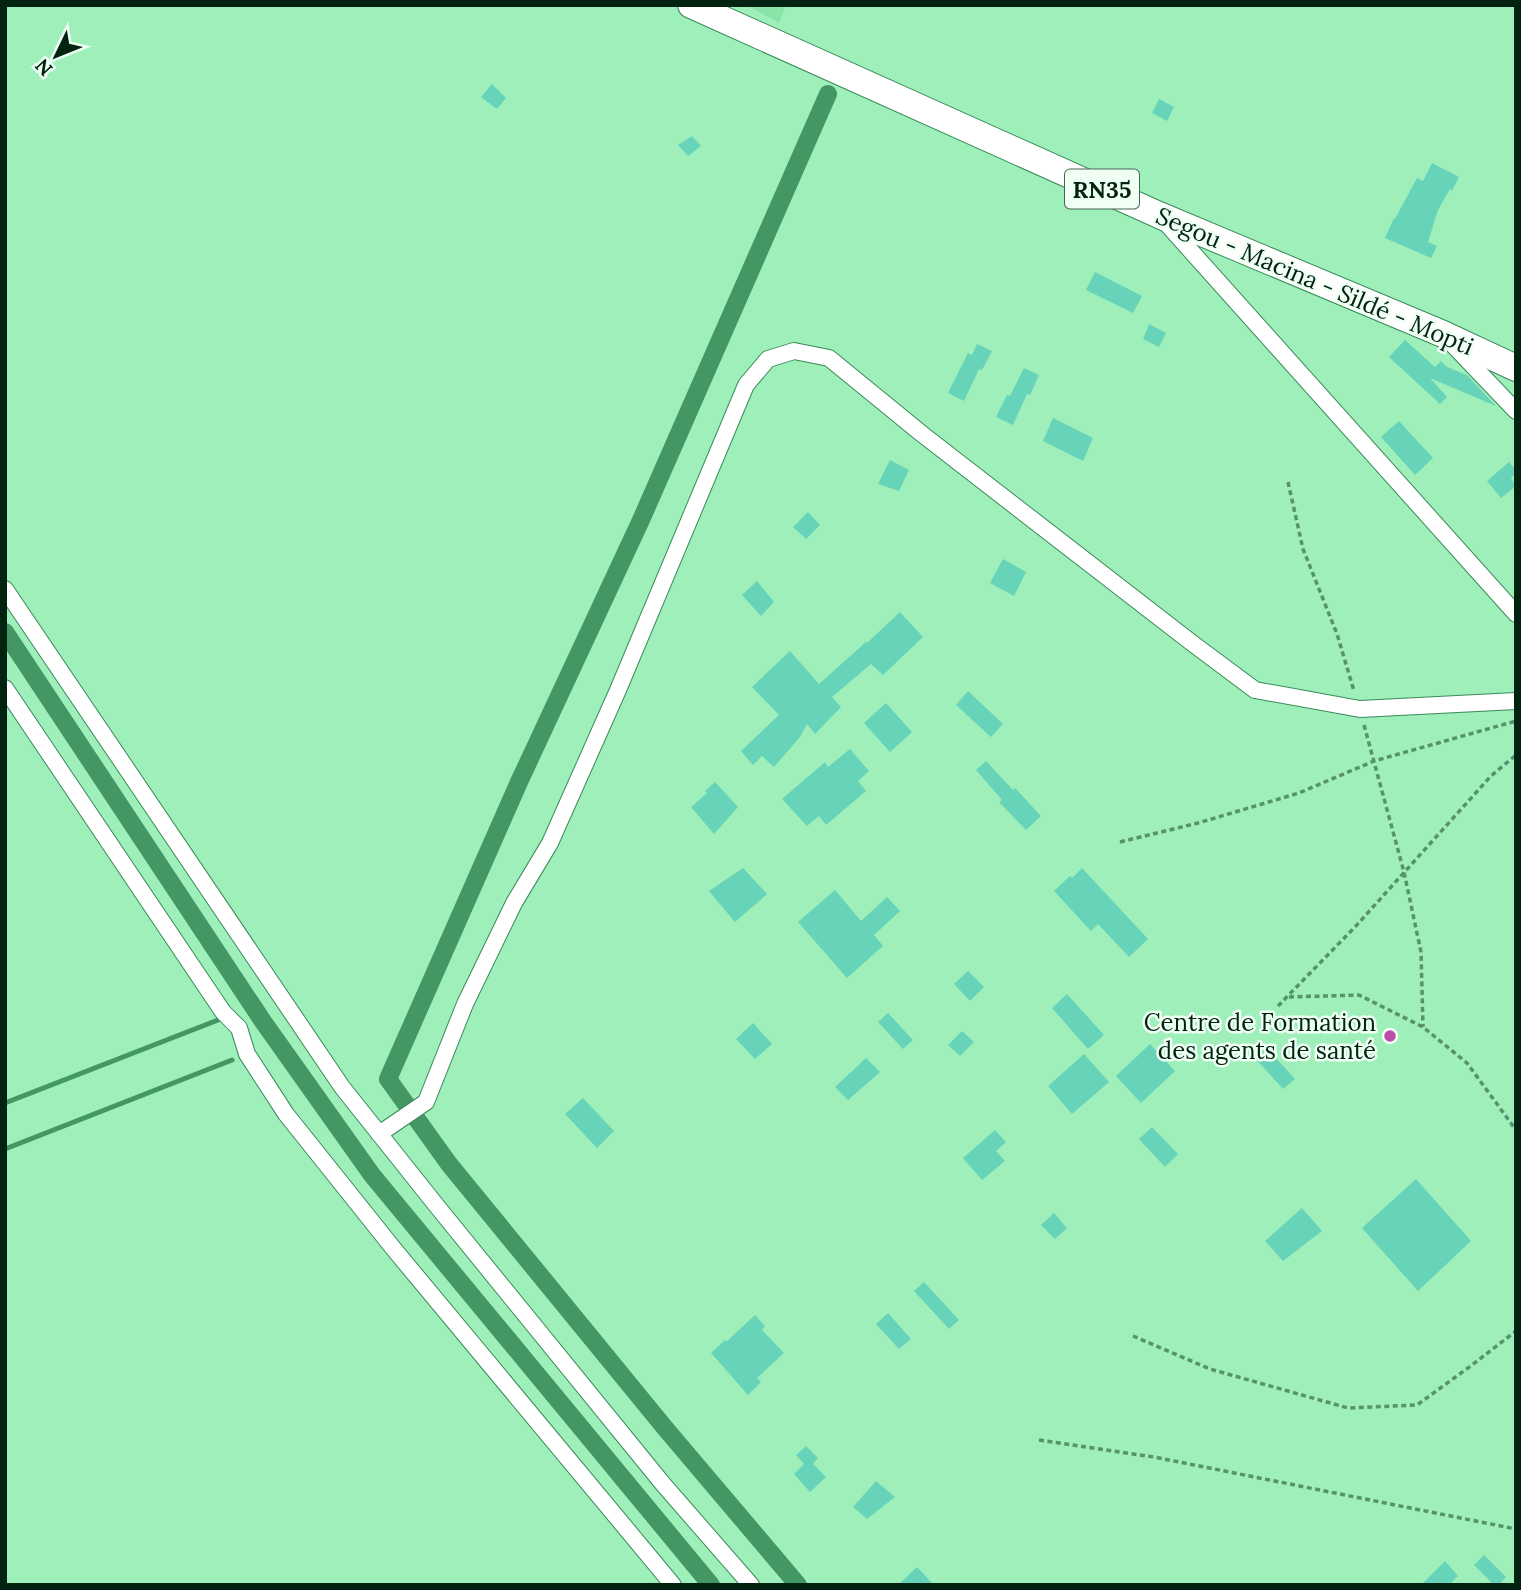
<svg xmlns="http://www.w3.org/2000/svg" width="1521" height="1590" viewBox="0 0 1521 1590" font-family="Lora,serif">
  <rect width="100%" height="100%" fill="#9eefb9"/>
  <path fill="#8ae4aa" d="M 746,5 L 786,5 L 779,23 Z"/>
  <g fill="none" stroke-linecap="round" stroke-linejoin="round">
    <path stroke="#439764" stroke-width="5" d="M 5,1103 L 218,1020
      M 5,1149 L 232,1060"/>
    <path stroke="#439764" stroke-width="18" d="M 5,632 L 262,1020 L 372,1175 L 711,1585
      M 798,1585 L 665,1428 L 449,1164 L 388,1079 L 519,782 L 641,520 L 828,94"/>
  </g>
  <path fill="#67d4b9" d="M 492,84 L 506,98 L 497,109 L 481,97 Z
    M 1159,99 L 1174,107 L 1167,121 L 1152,113 Z
    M 692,136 L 701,146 L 688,156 L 678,145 Z
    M 1432,163 L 1459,177 L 1452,191 L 1450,189 L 1438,210 L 1428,242 L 1437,246 L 1431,258 L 1385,238 L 1394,218 L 1395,219 L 1417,178 L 1423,181 Z
    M 1095,272 L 1142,296 L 1133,313 L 1086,290 Z
    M 1149,324 L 1166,333 L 1159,347 L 1143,339 Z
    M 1405,340 L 1435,367 L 1441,361 L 1447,367 L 1467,375 L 1496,406 L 1430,378 L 1447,397 L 1440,404 L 1389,357 Z
    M 977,344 L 992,351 L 982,370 L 979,369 L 964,401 L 948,393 L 968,353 L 972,355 Z
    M 1024,368 L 1039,375 L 1030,395 L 1027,394 L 1013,425 L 996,417 L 1007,395 L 1010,396 Z
    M 1053,418 L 1093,438 L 1083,461 L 1043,441 Z
    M 1399,421 L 1433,458 L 1415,475 L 1381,437 Z
    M 890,460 L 909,470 L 899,491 L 878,484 Z
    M 1509,462 L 1516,470 L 1516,473 L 1511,478 L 1516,486 L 1501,498 L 1487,481 Z
    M 808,512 L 820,525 L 806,539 L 793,527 Z
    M 1003,559 L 1026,572 L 1014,596 L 990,583 Z
    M 757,581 L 774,602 L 761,616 L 742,595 Z
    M 900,612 L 923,637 L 883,675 L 871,664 L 832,697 L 841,707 L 815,734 L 807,724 L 800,737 L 774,767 L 762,756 L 753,765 L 741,751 L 779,715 L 752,687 L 790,651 L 819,684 L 866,642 L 867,643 Z
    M 968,691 L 1003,724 L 991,737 L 956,705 Z
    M 886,703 L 912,732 L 890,752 L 864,723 Z
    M 850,749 L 869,771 L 858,781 L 866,791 L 826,825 L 819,816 L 807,826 L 782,799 L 825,762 L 828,767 Z
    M 986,761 L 1013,790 L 1015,788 L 1041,816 L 1026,830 L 999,802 L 1002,800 L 976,770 Z
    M 715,782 L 738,807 L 714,834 L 691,807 L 707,793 L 705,791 Z
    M 743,868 L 767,894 L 735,922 L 709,891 Z
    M 1082,868 L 1148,939 L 1129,957 L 1098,924 L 1091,931 L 1054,891 L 1070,876 L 1072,878 Z
    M 835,890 L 861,921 L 887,897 L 900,911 L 874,935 L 883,946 L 847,978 L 798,922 Z
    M 968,971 L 984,987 L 970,1001 L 954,984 Z
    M 1067,994 L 1104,1035 L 1088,1049 L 1052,1008 Z
    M 888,1013 L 913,1040 L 903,1049 L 878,1022 Z
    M 753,1023 L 772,1044 L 755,1059 L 736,1039 Z
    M 962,1031 L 974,1042 L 960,1056 L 948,1045 Z
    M 1150,1044 L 1175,1071 L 1141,1103 L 1116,1076 Z
    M 1266,1047 L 1295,1079 L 1283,1089 L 1254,1057 Z
    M 1084,1054 L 1109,1082 L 1072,1114 L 1048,1086 Z
    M 866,1058 L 880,1072 L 848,1100 L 835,1087 Z
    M 583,1098 L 614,1131 L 597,1148 L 565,1114 Z
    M 1152,1127 L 1178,1154 L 1165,1167 L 1139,1139 Z
    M 995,1130 L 1006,1142 L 996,1151 L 1005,1161 L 982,1180 L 963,1158 Z
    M 1416,1179 L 1471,1241 L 1418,1291 L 1362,1228 Z
    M 1302,1208 L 1322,1231 L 1283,1261 L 1265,1241 Z
    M 1054,1213 L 1067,1228 L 1055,1239 L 1041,1225 Z
    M 924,1282 L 959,1320 L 949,1329 L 914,1291 Z
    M 888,1313 L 911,1339 L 899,1349 L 876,1324 Z
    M 755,1315 L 765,1326 L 762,1330 L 784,1353 L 757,1378 L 761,1382 L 748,1395 L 711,1353 L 725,1340 L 726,1342 Z
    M 806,1446 L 818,1458 L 813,1464 L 826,1477 L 810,1492 L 794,1474 L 804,1464 L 796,1455 Z
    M 876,1481 L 895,1497 L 867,1519 L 853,1507 Z
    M 1484,1555 L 1506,1577 L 1498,1585 L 1494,1585 L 1474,1565 Z
    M 1445,1561 L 1458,1576 L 1449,1585 L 1421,1585 Z
    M 917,1567 L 934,1585 L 898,1585 Z"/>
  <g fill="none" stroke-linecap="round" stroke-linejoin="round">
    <g stroke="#398a59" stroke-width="18">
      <path id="street" d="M 1165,222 L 1516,614
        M 1454,346 L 1516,411
        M 5,589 L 342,1087 L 436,1205 L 663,1484 L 751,1585
        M 5,688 L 223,1012 L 239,1028 L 247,1054 L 286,1114 L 393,1248 L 673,1585
        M 379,1134 L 426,1102 L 465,1004 L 514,903 L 550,843 L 618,690 L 746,385 L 768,359 L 794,351 L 829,358 L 922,434 L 1192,643 L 1255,690 L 1360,709 L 1516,701"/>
    </g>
    <g stroke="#398a59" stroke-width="28">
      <path id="primary" d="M 691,5 L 1159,215 L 1443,334 L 1516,368"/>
    </g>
    <path stroke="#56926c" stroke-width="3.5" stroke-dasharray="5 3.5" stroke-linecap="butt" d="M 1288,482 L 1303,549 L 1337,634 L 1354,691
      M 1364,725 L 1404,872 L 1421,952 L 1423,1027
      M 1120,842 L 1198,823 L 1299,793 L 1374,761 L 1516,721
      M 1289,997 L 1359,995 L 1423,1027 L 1467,1063 L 1516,1130
      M 1278,1006 L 1355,927 L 1491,776 L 1516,755
      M 1133,1336 L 1210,1369 L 1348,1408 L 1417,1405 L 1472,1365 L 1516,1331
      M 1039,1440 L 1154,1457 L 1516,1529"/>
    <use href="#street" stroke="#fff" stroke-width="16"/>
    <use href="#primary" stroke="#fff" stroke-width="26"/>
  </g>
  <circle fill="#bd4daa" stroke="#effff4" stroke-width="2.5" cx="1390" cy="1036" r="7"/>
  <g text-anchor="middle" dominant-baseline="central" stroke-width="5" stroke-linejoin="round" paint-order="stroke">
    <rect fill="#effff4" stroke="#486554" stroke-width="2" x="1065" y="169.5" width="74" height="39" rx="5"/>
    <g font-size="23" font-weight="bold" fill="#012310">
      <text x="1102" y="189">RN35</text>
    </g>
    <g font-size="24" fill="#012310" stroke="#effff4">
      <text transform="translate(1315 281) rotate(23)">Segou - Macina - Sildé - Mopti</text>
    </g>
    <g font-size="24" fill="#012310" stroke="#effff4" text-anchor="end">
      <text x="1376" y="1022">Centre de Formation<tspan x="1376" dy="28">des agents de santé</tspan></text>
    </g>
  </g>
  <rect width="1521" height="1590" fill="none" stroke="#012310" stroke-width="14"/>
  <g transform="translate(56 56) rotate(227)" stroke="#effff4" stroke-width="5" paint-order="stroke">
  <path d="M0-5L12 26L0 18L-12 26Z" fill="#012310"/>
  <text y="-10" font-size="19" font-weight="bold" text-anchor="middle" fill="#012310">N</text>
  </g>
</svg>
